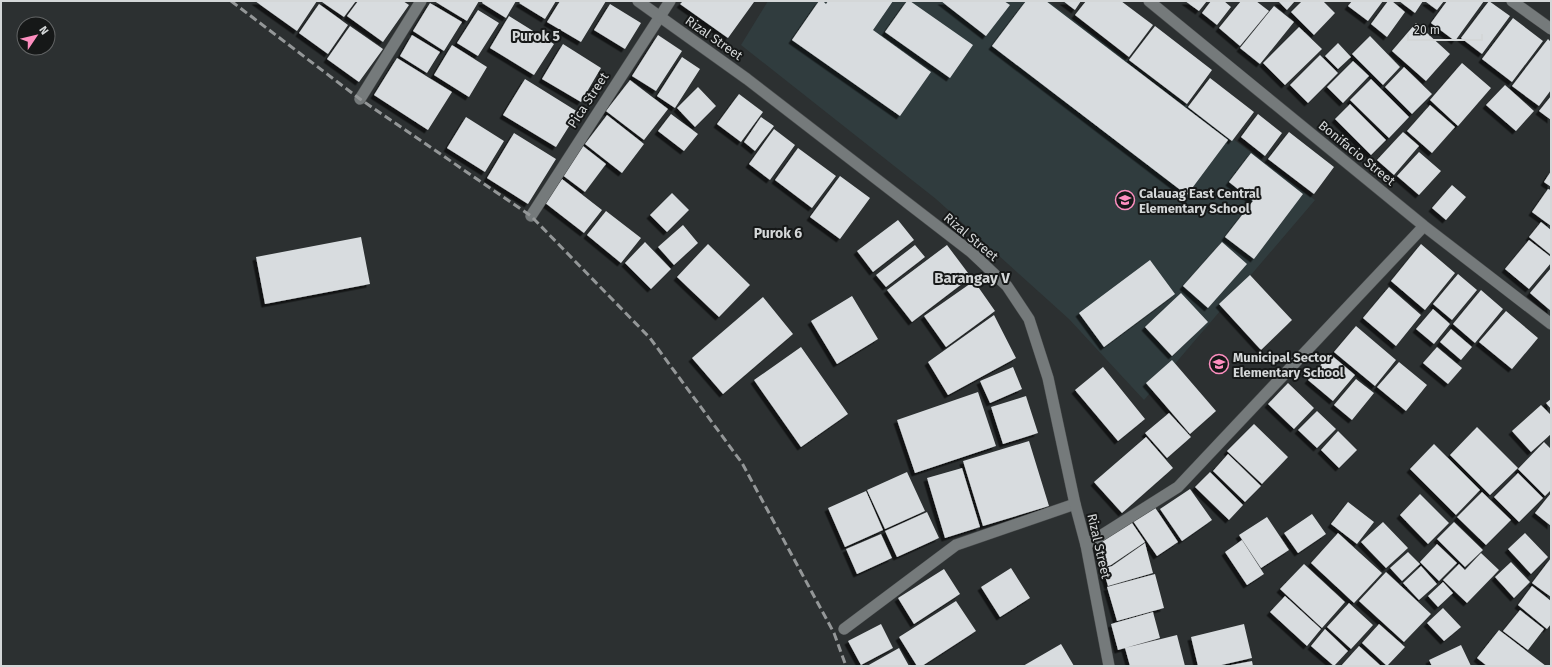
<svg xmlns="http://www.w3.org/2000/svg" width="1552" height="667" viewBox="0 0 1552 667" font-family="'Fira Sans',sans-serif">
  <defs>
    <filter id="shadow"><feDropShadow dx="-3.5" dy="3.5" stdDeviation="0" flood-color="#0009"/></filter>
  </defs>
  <rect width="100%" height="100%" fill="#2c3031"/>
  <path fill="#303c3e" d="M 768,1 L 1048,1 L 1315,200 L 1144,400 L 1069,319 L 936,199 L 741,45 Z"/>
  <path fill="#d8dcdf" filter="url(#shadow)" d="M 255,1 L 317,1 L 297,31 Z
    M 322,1 L 356,1 L 344,17 L 322,2 Z
    M 358,1 L 403,1 L 409,5 L 383,42 L 347,16 Z
    M 434,1 L 479,1 L 467,21 Z
    M 483,1 L 516,1 L 506,18 L 482,3 Z
    M 521,1 L 556,1 L 545,19 L 519,3 Z
    M 560,1 L 606,1 L 581,42 L 547,22 Z
    M 683,1 L 753,1 L 754,2 L 728,38 L 680,4 Z
    M 819,1 L 823,1 L 826,4 L 828,1 L 893,1 L 873,30 L 931,72 L 900,116 L 792,40 Z
    M 907,1 L 910,1 L 973,45 L 950,78 L 885,32 Z
    M 941,1 L 1004,1 L 1010,5 L 986,36 Z
    M 1026,1 L 1046,1 L 1228,140 L 1187,195 L 992,46 Z
    M 1063,1 L 1081,1 L 1075,10 Z
    M 1086,1 L 1121,1 L 1153,25 L 1129,57 L 1075,15 Z
    M 1185,1 L 1207,1 L 1199,11 Z
    M 1211,1 L 1224,1 L 1231,7 L 1217,25 L 1202,13 Z
    M 1241,1 L 1256,1 L 1269,11 L 1240,46 L 1219,28 Z
    M 1278,1 L 1295,1 L 1287,10 Z
    M 1302,1 L 1323,1 L 1335,13 L 1314,35 L 1291,12 Z
    M 1352,1 L 1383,1 L 1368,21 L 1348,6 Z
    M 1388,1 L 1392,1 L 1405,12 L 1387,37 L 1371,24 Z
    M 1399,1 L 1423,1 L 1415,13 Z
    M 1427,1 L 1444,1 L 1437,10 L 1426,2 Z
    M 1447,1 L 1484,1 L 1455,41 L 1431,23 Z
    M 1489,1 L 1510,16 L 1482,54 L 1461,38 Z
    M 430,3 L 462,22 L 444,51 L 413,31 Z
    M 319,4 L 348,25 L 328,54 L 299,33 Z
    M 610,4 L 641,23 L 625,49 L 594,30 Z
    M 1274,6 L 1294,22 L 1260,64 L 1240,48 Z
    M 478,10 L 499,23 L 478,56 L 457,43 Z
    M 509,16 L 554,44 L 534,75 L 490,48 Z
    M 1513,18 L 1543,41 L 1512,82 L 1482,59 Z
    M 1416,23 L 1450,54 L 1426,81 L 1392,51 Z
    M 350,26 L 383,49 L 359,82 L 327,59 Z
    M 1155,26 L 1212,70 L 1187,104 L 1129,60 Z
    M 1299,27 L 1322,49 L 1285,85 L 1263,63 Z
    M 412,35 L 440,52 L 427,73 L 400,56 Z
    M 658,35 L 682,51 L 656,91 L 632,76 Z
    M 1370,36 L 1400,67 L 1383,85 L 1352,54 Z
    M 1548,39 L 1551,42 L 1551,90 L 1539,106 L 1512,86 Z
    M 1338,43 L 1351,57 L 1338,69 L 1325,56 Z
    M 563,44 L 601,68 L 581,102 L 542,79 Z
    M 452,45 L 487,67 L 469,97 L 434,75 Z
    M 1320,55 L 1338,73 L 1308,103 L 1290,85 Z
    M 682,57 L 700,69 L 675,108 L 657,96 Z
    M 397,58 L 452,92 L 428,130 L 374,95 Z
    M 1353,61 L 1369,76 L 1343,103 L 1327,87 Z
    M 1462,63 L 1491,88 L 1458,126 L 1430,100 Z
    M 1404,67 L 1432,94 L 1412,114 L 1385,87 Z
    M 1210,78 L 1254,112 L 1232,141 L 1188,107 Z
    M 525,79 L 578,112 L 556,147 L 503,115 Z
    M 1371,79 L 1409,117 L 1389,138 L 1350,100 Z
    M 630,80 L 668,109 L 644,140 L 606,111 Z
    M 1505,85 L 1534,111 L 1516,131 L 1486,105 Z
    M 698,87 L 716,106 L 695,127 L 677,108 Z
    M 739,94 L 763,112 L 741,142 L 717,124 Z
    M 1551,96 L 1551,120 L 1539,111 Z
    M 1350,104 L 1386,140 L 1371,155 L 1335,119 Z
    M 1430,105 L 1455,127 L 1432,153 L 1407,131 Z
    M 671,114 L 698,134 L 684,151 L 658,131 Z
    M 1258,114 L 1282,133 L 1265,156 L 1241,137 Z
    M 607,115 L 644,144 L 622,173 L 585,144 Z
    M 466,117 L 504,141 L 485,172 L 447,148 Z
    M 761,117 L 774,126 L 755,151 L 744,142 Z
    M 774,129 L 795,145 L 770,180 L 749,164 Z
    M 1289,132 L 1334,167 L 1314,194 L 1268,159 Z
    M 1403,132 L 1419,146 L 1394,175 L 1377,160 Z
    M 514,133 L 556,159 L 528,204 L 487,178 Z
    M 583,146 L 606,164 L 585,192 L 561,174 Z
    M 798,148 L 836,176 L 812,208 L 775,180 Z
    M 1419,152 L 1441,171 L 1419,195 L 1397,176 Z
    M 1251,153 L 1303,194 L 1254,259 L 1225,237 L 1253,201 L 1229,182 Z
    M 1551,171 L 1551,187 L 1544,182 Z
    M 840,176 L 870,198 L 840,239 L 810,217 Z
    M 562,179 L 602,210 L 584,233 L 544,202 Z
    M 1452,185 L 1466,197 L 1446,220 L 1432,208 Z
    M 1548,189 L 1551,190 L 1551,226 L 1532,212 Z
    M 672,193 L 689,210 L 667,232 L 650,215 Z
    M 606,211 L 641,238 L 621,263 L 587,235 Z
    M 898,220 L 914,240 L 873,272 L 857,251 Z
    M 1541,222 L 1551,230 L 1551,255 L 1529,237 Z
    M 683,225 L 698,243 L 674,265 L 658,247 Z
    M 361,237 L 370,284 L 265,304 L 256,257 Z
    M 1529,240 L 1551,257 L 1551,263 L 1529,289 L 1505,269 Z
    M 645,242 L 671,269 L 651,289 L 625,263 Z
    M 1222,242 L 1247,264 L 1208,308 L 1183,286 Z
    M 708,244 L 750,285 L 719,317 L 677,277 Z
    M 1421,244 L 1455,273 L 1425,310 L 1391,281 Z
    M 915,245 L 925,257 L 886,287 L 876,275 Z
    M 947,245 L 971,277 L 912,322 L 887,290 Z
    M 1150,260 L 1175,294 L 1104,347 L 1079,313 Z
    M 1551,268 L 1551,311 L 1530,293 Z
    M 1458,274 L 1477,290 L 1452,320 L 1433,304 Z
    M 1250,275 L 1292,320 L 1261,350 L 1219,304 Z
    M 974,281 L 995,311 L 946,347 L 924,316 Z
    M 1389,287 L 1421,315 L 1396,346 L 1363,318 Z
    M 1481,290 L 1503,309 L 1475,343 L 1453,324 Z
    M 1181,293 L 1208,322 L 1172,356 L 1145,327 Z
    M 852,296 L 878,339 L 837,364 L 811,321 Z
    M 763,297 L 793,334 L 723,394 L 692,358 Z
    M 1433,309 L 1450,324 L 1434,344 L 1416,329 Z
    M 1506,311 L 1538,338 L 1512,369 L 1479,342 Z
    M 994,315 L 1016,358 L 948,395 L 928,362 Z
    M 1356,326 L 1396,360 L 1375,386 L 1334,352 Z
    M 1451,329 L 1472,347 L 1461,360 L 1440,342 Z
    M 801,347 L 848,414 L 801,447 L 754,380 Z
    M 1437,347 L 1462,368 L 1448,384 L 1423,363 Z
    M 1330,354 L 1355,375 L 1333,401 L 1308,380 Z
    M 1172,360 L 1216,411 L 1190,434 L 1146,383 Z
    M 1399,362 L 1427,385 L 1406,411 L 1377,387 Z
    M 1013,367 L 1022,389 L 990,403 L 980,381 Z
    M 1103,367 L 1145,419 L 1118,441 L 1075,390 Z
    M 1356,379 L 1374,393 L 1352,420 L 1334,405 Z
    M 1288,383 L 1314,408 L 1294,429 L 1268,404 Z
    M 978,392 L 996,446 L 915,473 L 897,420 Z
    M 1026,396 L 1038,433 L 1003,444 L 991,407 Z
    M 1551,399 L 1551,409 L 1546,403 Z
    M 1541,405 L 1551,415 L 1551,434 L 1531,452 L 1512,431 Z
    M 1317,411 L 1336,429 L 1317,448 L 1298,430 Z
    M 1169,413 L 1191,437 L 1167,458 L 1145,433 Z
    M 1254,424 L 1288,457 L 1262,484 L 1227,451 Z
    M 1477,427 L 1518,468 L 1490,495 L 1450,455 Z
    M 1338,431 L 1357,450 L 1339,468 L 1321,450 Z
    M 1146,437 L 1173,468 L 1122,513 L 1094,482 Z
    M 1029,441 L 1049,506 L 983,526 L 963,461 Z
    M 1544,442 L 1551,449 L 1551,490 L 1545,496 L 1518,469 Z
    M 1434,444 L 1480,490 L 1456,515 L 1410,469 Z
    M 1228,454 L 1261,486 L 1245,502 L 1213,471 Z
    M 962,468 L 980,527 L 945,538 L 927,478 Z
    M 907,472 L 925,511 L 885,529 L 867,490 Z
    M 1210,472 L 1243,505 L 1229,520 L 1195,487 Z
    M 1518,473 L 1543,498 L 1519,522 L 1494,497 Z
    M 1190,489 L 1212,520 L 1182,541 L 1160,509 Z
    M 866,491 L 883,530 L 845,547 L 828,508 Z
    M 1482,492 L 1511,520 L 1486,545 L 1457,517 Z
    M 1551,493 L 1551,526 L 1535,513 Z
    M 1420,494 L 1449,523 L 1428,544 L 1400,515 Z
    M 1348,502 L 1374,522 L 1357,544 L 1331,524 Z
    M 1154,506 L 1178,542 L 1157,556 L 1133,521 Z
    M 927,512 L 939,538 L 897,557 L 885,531 Z
    M 1312,514 L 1326,534 L 1298,553 L 1284,533 Z
    M 1267,517 L 1289,550 L 1261,568 L 1239,535 Z
    M 1130,520 L 1145,542 L 1111,565 L 1105,567 L 1095,544 Z
    M 1383,522 L 1408,548 L 1386,568 L 1361,542 Z
    M 1454,522 L 1483,550 L 1465,567 L 1437,539 Z
    M 1338,533 L 1382,573 L 1354,603 L 1311,563 Z
    M 1525,533 L 1548,557 L 1531,574 L 1508,549 Z
    M 881,534 L 892,558 L 857,574 L 846,549 Z
    M 1242,540 L 1264,574 L 1247,585 L 1225,552 Z
    M 1145,543 L 1153,573 L 1108,586 L 1103,569 L 1112,566 Z
    M 1437,544 L 1457,563 L 1439,581 L 1420,562 Z
    M 1408,552 L 1420,564 L 1402,581 L 1390,568 Z
    M 1481,553 L 1499,570 L 1467,603 L 1443,580 L 1459,564 L 1465,570 Z
    M 1551,558 L 1551,597 L 1532,583 Z
    M 1511,562 L 1530,582 L 1514,598 L 1495,577 Z
    M 1304,564 L 1345,602 L 1322,628 L 1280,589 Z
    M 1421,566 L 1437,584 L 1419,600 L 1403,583 Z
    M 1011,568 L 1030,598 L 1000,617 L 981,587 Z
    M 944,569 L 960,594 L 914,624 L 898,598 Z
    M 1386,572 L 1431,614 L 1404,642 L 1359,601 Z
    M 1155,574 L 1164,608 L 1117,621 L 1107,587 Z
    M 1443,582 L 1453,593 L 1438,607 L 1428,596 Z
    M 1532,586 L 1551,601 L 1551,624 L 1547,629 L 1518,605 Z
    M 1285,596 L 1321,629 L 1307,646 L 1270,612 Z
    M 956,601 L 976,631 L 922,666 L 917,666 L 899,637 Z
    M 1349,603 L 1373,625 L 1351,649 L 1327,627 Z
    M 1443,608 L 1461,627 L 1444,641 L 1427,623 Z
    M 1520,610 L 1544,629 L 1528,650 L 1503,631 Z
    M 1153,612 L 1160,638 L 1118,650 L 1111,624 Z
    M 881,624 L 893,648 L 861,665 L 848,641 Z
    M 1244,624 L 1252,658 L 1217,666 L 1198,666 L 1191,637 Z
    M 1379,624 L 1405,647 L 1387,666 L 1362,643 Z
    M 1325,629 L 1348,651 L 1334,666 L 1311,646 Z
    M 1499,630 L 1546,666 L 1487,666 L 1477,658 Z
    M 1177,635 L 1185,666 L 1130,666 L 1125,648 Z
    M 1061,644 L 1074,666 L 1023,666 Z
    M 1461,645 L 1471,666 L 1432,666 L 1429,660 Z
    M 1359,646 L 1381,666 L 1341,666 Z
    M 899,648 L 909,666 L 867,666 Z
    M 1252,661 L 1253,666 L 1231,666 L 1231,665 Z"/>
  <g fill="none" stroke-linecap="round" stroke-linejoin="round">
    <g stroke="#4a4d4e" stroke-width="12">
      <path id="minor" d="M 1149,1 L 1424,226 L 1551,324
        M 1512,1 L 1551,29
        M 360,99 L 421,1
        M 531,216 L 670,1
        M 1086,545 L 1178,487 L 1424,226
        M 844,629 L 956,545 L 1075,504"/>
    </g>
    <g stroke="#4a4d4e" stroke-width="12">
      <path id="tertiary" d="M 638,1 L 747,79 L 971,252 L 1007,286 L 1029,319 L 1048,378 L 1075,504 L 1086,545 L 1109,666"/>
    </g>
    <use href="#minor" stroke="#757a7b" stroke-width="11"/>
    <use href="#tertiary" stroke="#757a7b" stroke-width="11"/>
    <path stroke="#949798" stroke-width="3" stroke-dasharray="8 4" stroke-linecap="butt" d="M 231,1 L 360,99 L 531,216 L 650,338 L 742,463 L 834,633 L 846,666"/>
  </g>
  <defs>
    <g id="school-ring" transform="scale(1)"><circle r="9.5" fill="#161818" stroke="#fd8ebf" stroke-width="1.5"/><path d="M0-5L7-2L0 1L-7-2ZM-4 1L0 2.5L4 1V4Q0 6-4 4Z" fill="#fd8ebf"/></g>
  </defs>
  <g fill-rule="evenodd">
    <use href="#school-ring" x="1125" y="200"/>
    <use href="#school-ring" x="1219" y="364"/>
  </g>
  <g text-anchor="middle" dominant-baseline="central" stroke-width="4" stroke-linejoin="round" paint-order="stroke">
    <g font-size="13" fill="#d4d7d8" stroke="#161818">
      <text transform="translate(714 38) rotate(35)">Rizal Street</text>
      <text transform="translate(588 100) rotate(-57)">Pica Street</text>
      <text transform="translate(1357 153) rotate(39)">Bonifacio Street</text>
      <text transform="translate(971 237) rotate(40)">Rizal Street</text>
      <text transform="translate(1099 546) rotate(77)">Rizal Street</text>
    </g>
    <g font-size="13" font-weight="bold" fill="#d4d7d8" stroke="#161818" text-anchor="start">
      <text x="1139" y="193">Calauag East Central<tspan x="1139" dy="15">Elementary School</tspan></text>
      <text x="1233" y="357">Municipal Sector<tspan x="1233" dy="15">Elementary School</tspan></text>
    </g>
    <g font-size="14" font-weight="bold" fill="#d4d7d8" stroke="#161818">
      <text x="536" y="36">Purok 5</text>
      <text x="778" y="233">Purok 6</text>
    </g>
    <g font-size="15" font-weight="bold" fill="#d4d7d8" stroke="#161818">
      <text x="972" y="278">Barangay V</text>
    </g>
  </g>
  <rect width="1552" height="667" fill="none" stroke="#d4d7d8" stroke-width="4"/>
  <g transform="translate(36 36) rotate(55)"><circle r="19" fill="#161818" stroke="#626465"/>
  <path d="M0-3L7 15L0 10L-7 15Z" fill="#fd8ebf"/>
  <text y="-6" font-size="11" font-weight="bold" text-anchor="middle" fill="#d4d7d8">N</text>
  </g>
  <path d="M1408 34v6h74v-6" fill="none" stroke="#d4d7d8" stroke-width="2"/>
  <text x="1414" y="34" font-size="12" fill="#d4d7d8" stroke="#161818" stroke-width="3" paint-order="stroke">20 m</text>
</svg>
